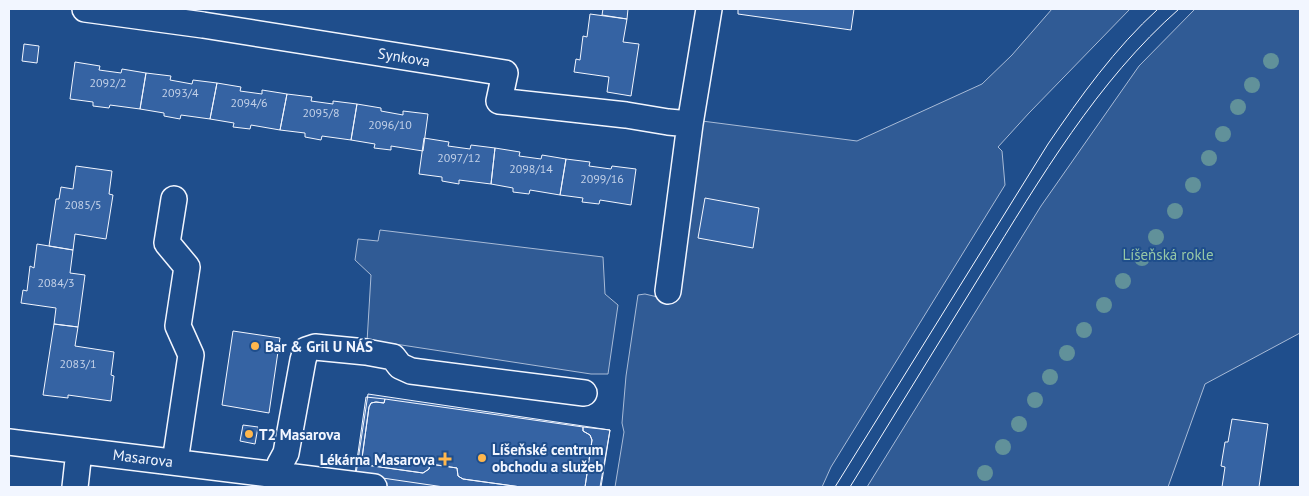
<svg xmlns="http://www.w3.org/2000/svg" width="1309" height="496" viewBox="0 0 1309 496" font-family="'PT Sans',sans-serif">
  <rect width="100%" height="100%" fill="#1f4e8c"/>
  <path fill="#305b95" stroke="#a8bbd7" d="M 1052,9 L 1130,9 L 1029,113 L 998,147 L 1002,151 L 1005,185 L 831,467 L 822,487 L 615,487 L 624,432 L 622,423 L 626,376 L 638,295 L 645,294 L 674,301 L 702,121 L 857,141 L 982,84 L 1012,55 Z
    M 1195,9 L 1300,9 L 1300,333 L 1205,384 L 1168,487 L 867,487 L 1041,206 L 1139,66 Z
    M 380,230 L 603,257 L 605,294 L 618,305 L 608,374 L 591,374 L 395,344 L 367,342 L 371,275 L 355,260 L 358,239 L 378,241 Z"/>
  <path fill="#3563a3" stroke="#f2f6ff" d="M 603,9 L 628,9 L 627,19 L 602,15 Z
    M 738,9 L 854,9 L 851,30 L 738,14 Z
    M 590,14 L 627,19 L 623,42 L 639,44 L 631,96 L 607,92 L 609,77 L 574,72 L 576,59 L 580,60 L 583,36 L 587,37 Z
    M 24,44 L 39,46 L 37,63 L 22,61 Z
    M 75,62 L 100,66 L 99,70 L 121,73 L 122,69 L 146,73 L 140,109 L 110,105 L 109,108 L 93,106 L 93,102 L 70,99 Z
    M 146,73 L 171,76 L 170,80 L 192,84 L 193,80 L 217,83 L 210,119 L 181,115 L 180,119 L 164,116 L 164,113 L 140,109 Z
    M 217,83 L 241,87 L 240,91 L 262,94 L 262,90 L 287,94 L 280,130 L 251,125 L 250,129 L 233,127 L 234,123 L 210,119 Z
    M 287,94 L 312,97 L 311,101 L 333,104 L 333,101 L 357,104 L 351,140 L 322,136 L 321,140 L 305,137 L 305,133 L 280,130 Z
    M 357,104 L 381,108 L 381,111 L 403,115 L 403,111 L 428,114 L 423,151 L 391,146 L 391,150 L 374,148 L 375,144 L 351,140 Z
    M 424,138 L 449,142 L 448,146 L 470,149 L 471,145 L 495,148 L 491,184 L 459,180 L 459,184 L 442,181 L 442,177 L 419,174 Z
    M 495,148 L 520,152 L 519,156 L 541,159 L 542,155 L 566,159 L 560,195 L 530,190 L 529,194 L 513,192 L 513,188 L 491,184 Z
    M 566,159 L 590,162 L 589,166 L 611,169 L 612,166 L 636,169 L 631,205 L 600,200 L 599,204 L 582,202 L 583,198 L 560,195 Z
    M 76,166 L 112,171 L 109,194 L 113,195 L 106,239 L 75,234 L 73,250 L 49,246 L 56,199 L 59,199 L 61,187 L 73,189 Z
    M 705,198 L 759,208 L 753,248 L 698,238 Z
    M 37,244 L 73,250 L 70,273 L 85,275 L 78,327 L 54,324 L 56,308 L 21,303 L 23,290 L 27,291 L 30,266 L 34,268 Z
    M 54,324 L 78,327 L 75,346 L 114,352 L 111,375 L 114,376 L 111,401 L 68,395 L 68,398 L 43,395 Z
    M 233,331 L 280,338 L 269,413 L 222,405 Z
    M 368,394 L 610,430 L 601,487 L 354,487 Z
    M 366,397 L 385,399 L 384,403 L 376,402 L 371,403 L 369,407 L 362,458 L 363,462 L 366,465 L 423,473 L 429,469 L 430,464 L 457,468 L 458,476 L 463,479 L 521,487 L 444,487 L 355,474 Z
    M 385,399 L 583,427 L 583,431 L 590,435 L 592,440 L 585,487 L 521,487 L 463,479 L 458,476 L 457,468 L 430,464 L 429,469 L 423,473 L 366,465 L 363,462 L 362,458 L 369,407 L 371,403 L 376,402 L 384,403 Z
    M 1232,419 L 1268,424 L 1259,487 L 1222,487 L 1225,467 L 1221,466 L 1225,442 L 1228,442 Z
    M 243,425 L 258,427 L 255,444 L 240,441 Z
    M 583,427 L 610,430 L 600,487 L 585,487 L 592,440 L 590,435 L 583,431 Z"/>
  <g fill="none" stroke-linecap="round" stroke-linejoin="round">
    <g stroke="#f2f6ff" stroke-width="28">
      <path id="minor" d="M 85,9 L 203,25 L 505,73 L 499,101 L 626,115 L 668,122 L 690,124
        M 174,199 L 167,243 L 187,267 L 178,326 L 191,355 L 175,462
        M 668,291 L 690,124 L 709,9
        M 9,442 L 278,475 L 276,487
        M 75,487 L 79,451
        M 374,487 L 278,475 L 280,464 L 286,453 L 303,360 L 306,350 L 315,347 L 366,352 L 393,357 L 400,366 L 411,371 L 584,393"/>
    </g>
    <use href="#minor" stroke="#1f4e8c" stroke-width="25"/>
    <path stroke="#f2f6ff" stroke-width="1" d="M 835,487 L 1048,144 C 1080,97 1115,48 1158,9
      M 850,487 C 894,415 939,343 983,271 C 1040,179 1097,81 1179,9"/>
  </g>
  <g fill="#61919a">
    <circle cx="1271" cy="61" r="8"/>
    <circle cx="1252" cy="85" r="8"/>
    <circle cx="1238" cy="107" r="8"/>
    <circle cx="1223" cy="134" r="8"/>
    <circle cx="1209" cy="158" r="8"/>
    <circle cx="1193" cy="185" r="8"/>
    <circle cx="1175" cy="211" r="8"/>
    <circle cx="1156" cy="237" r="8"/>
    <circle cx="1142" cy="258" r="8"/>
    <circle cx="1123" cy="281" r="8"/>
    <circle cx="1104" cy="305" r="8"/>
    <circle cx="1084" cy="330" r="8"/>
    <circle cx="1067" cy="353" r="8"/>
    <circle cx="1050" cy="377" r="8"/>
    <circle cx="1035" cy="400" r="8"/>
    <circle cx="1019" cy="424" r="8"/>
    <circle cx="1003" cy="447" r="8"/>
    <circle cx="985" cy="473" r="8"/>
  </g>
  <g fill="#ffb74d" stroke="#1f4e8c" stroke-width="2">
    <circle cx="255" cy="346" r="5"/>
    <circle cx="249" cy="434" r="5"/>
    <circle cx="482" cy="458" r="5"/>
    <path d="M442.5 451.5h5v5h5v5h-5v5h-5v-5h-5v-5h5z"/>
  </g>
  <g text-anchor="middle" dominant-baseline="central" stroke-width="4" stroke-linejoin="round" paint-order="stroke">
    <g font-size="12" fill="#c3d1e8">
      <text x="108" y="82">2092/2</text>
      <text x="180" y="92">2093/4</text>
      <text x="249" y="102">2094/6</text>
      <text x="321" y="112">2095/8</text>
      <text x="390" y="124">2096/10</text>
      <text x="459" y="157">2097/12</text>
      <text x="531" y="168">2098/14</text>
      <text x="602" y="178">2099/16</text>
      <text x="83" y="204">2085/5</text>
      <text x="56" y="282">2084/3</text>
      <text x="78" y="363">2083/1</text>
    </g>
    <g font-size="15" fill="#f2f6ff" stroke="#1f4e8c">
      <text transform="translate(404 57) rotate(9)">Synkova</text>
      <text transform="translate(143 458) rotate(7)">Masarova</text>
    </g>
    <g font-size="15" fill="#97c8a6" stroke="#1f4e8c">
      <text x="1168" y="254">Líšeňská rokle</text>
    </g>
    <g font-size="15" font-weight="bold" fill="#f2f6ff" stroke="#1f4e8c" text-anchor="start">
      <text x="265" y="346">Bar &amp; Gril U NÁS</text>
      <text x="259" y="434">T2 Masarova</text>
      <text x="492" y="449">Líšeňské centrum<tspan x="492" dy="17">obchodu a služeb</tspan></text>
      <text x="435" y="459" text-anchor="end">Lékárna Masarova</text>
    </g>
  </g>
  <rect width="1309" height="496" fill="none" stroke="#f2f6ff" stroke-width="20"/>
</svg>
